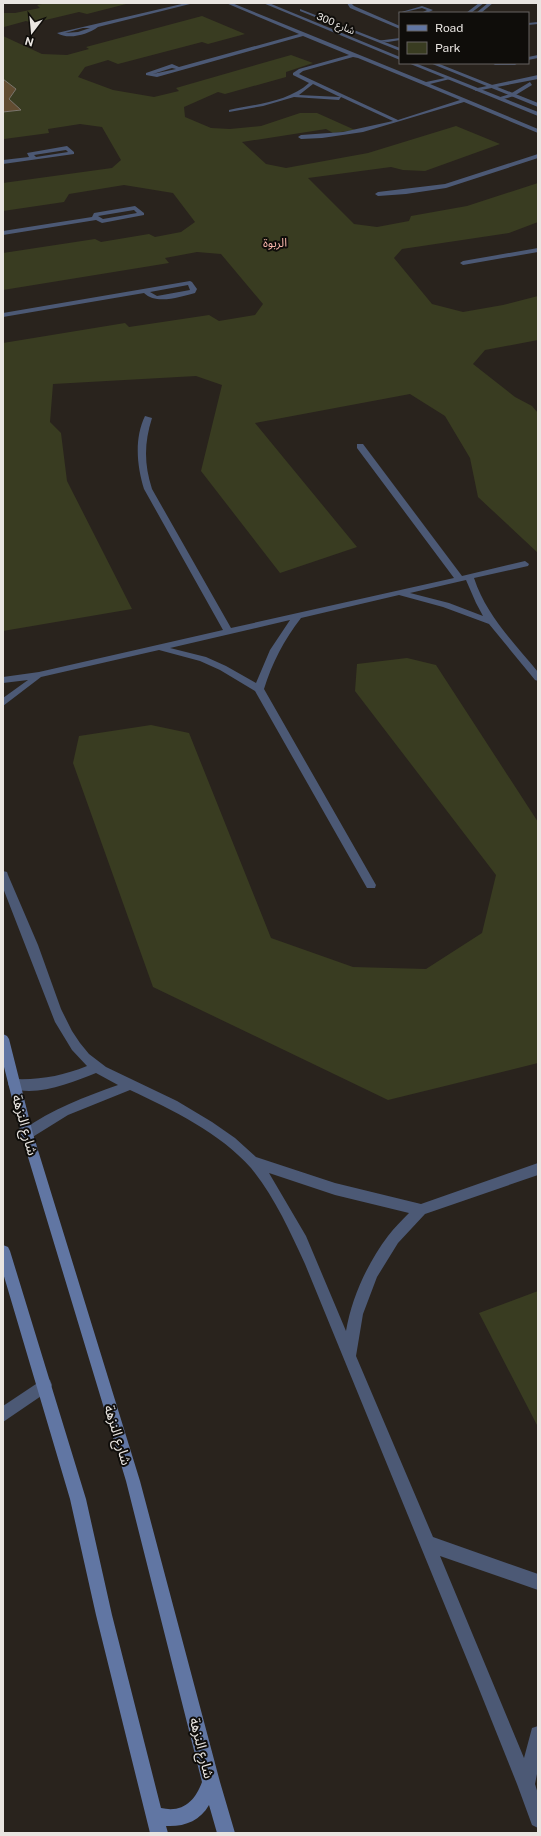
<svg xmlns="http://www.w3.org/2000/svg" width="541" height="1836" viewBox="0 0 541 1836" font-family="'Public Sans','Noto Sans Arabic',sans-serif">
  <rect width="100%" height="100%" fill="#29231d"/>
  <path fill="#393c21" d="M 47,3 L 130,3 L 87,14 L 79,12 L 33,23 L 26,21 L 4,27 L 3,29 L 3,13 L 15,13 L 40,8 L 37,5 Z
    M 202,16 L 245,34 L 208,44 L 202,42 L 118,64 L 108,60 L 85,67 L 78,77 L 113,90 L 154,97 L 179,91 L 176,88 L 291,55 L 313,63 L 286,72 L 286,77 L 225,94 L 218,92 L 184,107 L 185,117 L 211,128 L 230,129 L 261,126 L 300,113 L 317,113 L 355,130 L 333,133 L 326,129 L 242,142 L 266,164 L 286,168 L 368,153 L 456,126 L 500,144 L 425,171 L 403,170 L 391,167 L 308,178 L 354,224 L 377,227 L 409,221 L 411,216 L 467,206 L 538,183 L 538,222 L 509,233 L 402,249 L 394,258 L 432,304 L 463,312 L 503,305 L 538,296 L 538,340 L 485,350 L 473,364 L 515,397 L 532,406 L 538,413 L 538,553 L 478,497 L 470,458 L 445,416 L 410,394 L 255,423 L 357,547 L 280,573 L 201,471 L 222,385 L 196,376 L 53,384 L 50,422 L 61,433 L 67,481 L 132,609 L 3,631 L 3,343 L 125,323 L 129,327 L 209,315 L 219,321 L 255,315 L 263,304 L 221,254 L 197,252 L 165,258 L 169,263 L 3,290 L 3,253 L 95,239 L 101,242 L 149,234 L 155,237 L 181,232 L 195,222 L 173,193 L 124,185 L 69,194 L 64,202 L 3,211 L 3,183 L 112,168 L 121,160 L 102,127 L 80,124 L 48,129 L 49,133 L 4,139 L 3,145 L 3,112 L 13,111 L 3,85 L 3,36 L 42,54 L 67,55 L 89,49 L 86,47 Z
    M 407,658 L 436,665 L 538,822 L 538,1063 L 388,1100 L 153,987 L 73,763 L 79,736 L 151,725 L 189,733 L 271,938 L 353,967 L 426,969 L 482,933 L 496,875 L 355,691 L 357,664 Z
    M 538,1291 L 538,1427 L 479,1313 Z"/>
  <path fill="#614c31" stroke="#7b756d" d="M 3,79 L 16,89 L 9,99 L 21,110 L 3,112 Z"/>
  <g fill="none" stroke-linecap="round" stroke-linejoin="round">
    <path fill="#4c5975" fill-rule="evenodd" d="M 186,3 L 194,3 L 98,27 C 87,35 68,40 57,33 ZM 83,28 L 90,28 L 78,32 L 65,33 Z
      M 226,3 L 232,3 L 426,82 L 450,77 L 450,79 L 430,84 L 538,129 L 538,133 L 464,102 L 363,132 L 322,138 L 301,139 L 298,137 L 301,135 L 343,132 L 393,121 L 341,97 L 339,100 L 294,97 L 263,106 L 229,112 L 229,110 C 256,104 288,102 309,83 L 293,75 L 293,73 L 299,69 L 349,55 L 303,36 L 157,77 L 146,75 L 146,73 L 172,64 L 179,67 L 299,34 ZM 353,57 L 358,58 L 460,100 L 398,120 L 299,74 L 303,71 ZM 172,68 L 176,69 L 153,74 ZM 313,84 L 340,97 L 299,95 Z
      M 347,3 L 351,3 L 354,6 L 400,26 L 400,29 L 350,8 Z
      M 479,3 L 484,3 L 471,13 L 466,13 Z
      M 488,3 L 493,3 L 481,13 L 476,13 Z
      M 422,6 L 433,10 L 427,13 L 421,13 L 427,10 L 422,8 L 400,13 L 400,14 L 398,13 Z
      M 538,22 L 538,24 L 528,25 L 528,23 Z
      M 400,38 L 400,40 L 388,42 L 376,41 Z
      M 538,55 L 538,58 L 528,60 L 528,57 Z
      M 492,63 L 518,63 L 515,65 L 495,65 Z
      M 538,75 L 538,79 L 476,91 L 473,89 Z
      M 530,82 L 532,85 L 514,96 L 500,100 L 497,98 L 510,94 Z
      M 67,146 L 74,152 L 74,154 L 3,164 L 3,160 L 29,157 L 27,153 ZM 66,150 L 68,152 L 36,157 L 34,155 Z
      M 538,154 L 538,158 L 446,188 L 406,194 L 378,196 L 375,194 L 378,192 L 445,184 Z
      M 135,206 L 144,213 L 144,215 L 102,223 L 96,220 L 3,235 L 3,231 L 92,217 L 94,213 ZM 134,210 L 137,213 L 103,219 L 98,216 Z
      M 538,248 L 538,252 L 463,265 L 460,263 L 463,261 Z
      M 190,281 L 192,282 L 197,289 L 195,293 C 180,297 156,305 144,293 L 3,317 L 3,313 ZM 188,285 L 190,290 L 157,296 L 150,292 Z
      M 145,416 L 152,418 C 144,443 144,464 152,489 L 231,628 L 454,578 L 357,448 L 357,444 L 363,444 L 462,576 L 525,561 L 529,564 L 528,566 L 474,578 C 486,615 514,643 538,672 L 538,681 L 535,680 L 489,624 L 443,607 L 399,595 L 301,618 C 284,640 272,663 264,689 L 376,885 L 375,888 L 367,888 L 255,691 L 220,670 L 200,661 L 159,650 L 41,677 L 3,706 L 3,698 L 28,680 L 3,683 L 3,677 L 39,672 L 223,630 L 144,489 C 137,466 134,439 145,416 ZM 466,580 L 476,603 L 483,616 L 449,603 L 410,593 ZM 290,620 L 270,650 L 256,683 L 226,666 L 206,657 L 170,648 Z
      M 3,871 L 7,872 L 8,875 L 38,945 L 61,1009 L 72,1031 L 80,1043 L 89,1054 L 106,1067 L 177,1101 L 212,1122 L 235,1138 L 256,1157 L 335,1183 L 421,1204 L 538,1163 L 538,1175 L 425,1214 L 398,1243 L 377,1277 L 363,1314 L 356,1356 L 433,1537 L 538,1574 L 538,1590 L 440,1556 L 524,1758 L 532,1728 L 538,1726 L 538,1769 L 535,1784 L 538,1794 L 538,1828 L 532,1825 L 517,1784 L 477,1684 L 305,1264 C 290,1231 274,1196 251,1168 C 220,1133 173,1110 130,1090 L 68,1115 L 31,1138 L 27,1139 L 23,1138 L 21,1134 L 23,1130 C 52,1109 84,1097 118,1085 L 96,1073 C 71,1083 37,1097 10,1088 L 8,1084 L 10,1080 L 14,1079 C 41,1080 62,1076 87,1066 L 72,1050 L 55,1022 L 3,888 ZM 269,1173 L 335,1195 L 409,1213 C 402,1220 394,1228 388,1236 C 367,1264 352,1297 346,1331 L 306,1236 Z
      M 45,1378 L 50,1380 L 52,1385 L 50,1390 L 3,1422 L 3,1406 Z"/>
    <path fill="#4c5975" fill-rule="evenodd" d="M 263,3 L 269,3 L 400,57 L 400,60 Z
      M 300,9 L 400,48 L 400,51 L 300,11 Z
      M 408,63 L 415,63 L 538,112 L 538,116 Z
      M 430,63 L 437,63 L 538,103 L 538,107 Z"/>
    <path fill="#6176a3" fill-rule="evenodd" d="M 3,1034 L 7,1036 L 9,1039 L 33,1134 L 140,1481 L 220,1782 L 235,1833 L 217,1833 L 209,1805 C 200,1821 184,1827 166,1826 L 168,1833 L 150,1833 L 96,1615 L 70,1499 L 3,1273 L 3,1245 L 8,1247 L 10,1251 L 86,1499 L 112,1615 L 161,1808 C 183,1813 195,1801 202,1782 L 126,1481 L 21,1134 L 3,1063 Z"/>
  </g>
  <g text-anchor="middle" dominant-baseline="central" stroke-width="4" stroke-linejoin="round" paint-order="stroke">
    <g font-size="10" fill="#e9e5e1" stroke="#0f0d0a">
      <text transform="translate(336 23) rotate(23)">شارع 300</text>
    </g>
    <g font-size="12" fill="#f8b5aa" stroke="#0f0d0a">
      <text x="275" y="243">الربوة</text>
    </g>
    <g font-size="14" fill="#e9e5e1" stroke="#0f0d0a">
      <text transform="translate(25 1125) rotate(75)">شارع النزهة</text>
      <text transform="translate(118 1435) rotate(73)">شارع النزهة</text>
      <text transform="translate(202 1748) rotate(76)">شارع النزهة</text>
    </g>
  </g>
  <rect width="541" height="1836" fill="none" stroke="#e9e5e1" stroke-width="8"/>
  <rect x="399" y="12" width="130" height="52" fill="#0f0d0a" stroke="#666360"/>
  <rect x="407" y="25" width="20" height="6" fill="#6176a3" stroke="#666360"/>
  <text x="435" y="32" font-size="12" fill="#e9e5e1">Road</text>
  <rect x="407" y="42" width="20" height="12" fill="#393c21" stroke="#666360"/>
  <text x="435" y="52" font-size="12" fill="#e9e5e1">Park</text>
  <g transform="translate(32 32) rotate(196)" stroke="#0f0d0a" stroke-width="3" paint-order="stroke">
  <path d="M0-3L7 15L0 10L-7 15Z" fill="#e9e5e1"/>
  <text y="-6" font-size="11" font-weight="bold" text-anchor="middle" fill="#e9e5e1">N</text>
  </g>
</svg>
